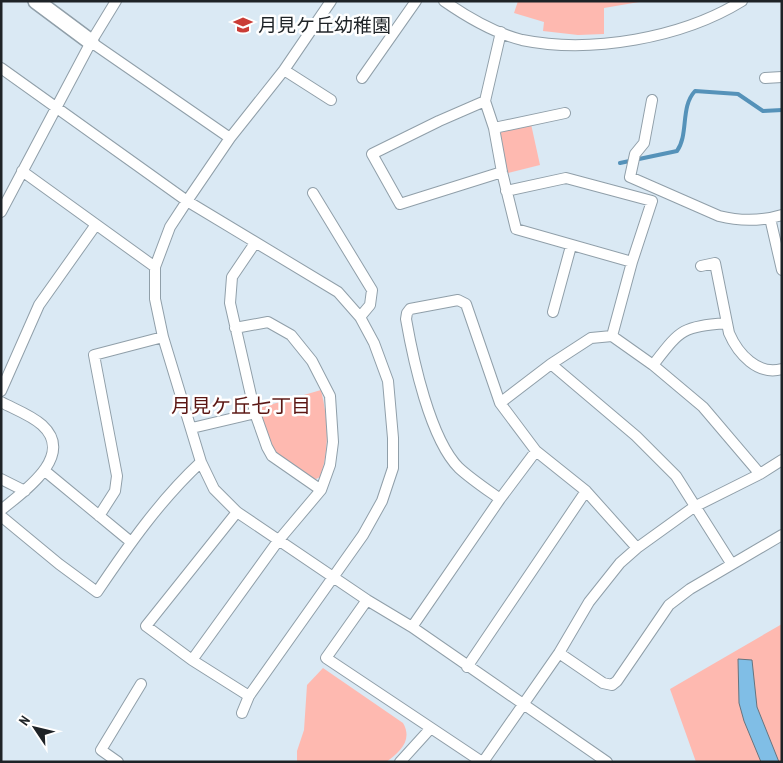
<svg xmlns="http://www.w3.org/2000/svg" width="783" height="763" viewBox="0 0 783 763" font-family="'PT Sans Narrow','Noto Sans JP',sans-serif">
  <rect width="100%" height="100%" fill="#dae9f4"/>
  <path fill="#feb9b0" d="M 518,1 L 645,1 L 604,8 L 604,34 L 578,35 L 543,31 L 544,22 L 514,13 Z
    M 531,124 L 540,165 L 508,173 L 499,134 L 504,130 Z
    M 321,390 C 328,418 330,450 320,477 L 314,480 L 276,453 L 269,443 L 259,408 Z
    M 782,624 L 782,762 L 696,762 L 670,689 Z
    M 323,668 L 403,723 C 413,740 400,752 386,762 L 297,762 L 297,751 L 304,730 L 307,685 Z"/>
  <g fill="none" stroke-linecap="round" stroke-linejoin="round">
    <path stroke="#5592b9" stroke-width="4" d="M 620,163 L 677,151 C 689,134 680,107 695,91 L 738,94 L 763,111 L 782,110"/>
  </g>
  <path fill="#80bee6" stroke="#67747e" d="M 738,659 L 752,660 L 757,707 L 779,762 L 761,762 L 744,721 L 739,703 Z"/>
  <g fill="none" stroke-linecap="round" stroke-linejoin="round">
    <g stroke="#909fa9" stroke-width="12">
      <path id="street" d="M 331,1 L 284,70 L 230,138 L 187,201 L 170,227 L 155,267 L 155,299 L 163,337 L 201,462 L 214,489 L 237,512 L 367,600 L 412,627 L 607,762
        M 444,1 C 467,17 494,33 522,40 C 591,54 682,38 742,1
        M 501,32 L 485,101 L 494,128 L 502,172 L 516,229 L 632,262
        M 91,42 L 230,138
        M 1,68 L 187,201 L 338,292 L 360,317 L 374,343 L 388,381 L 393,438 L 393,468 L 382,501 L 363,535 L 249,696 L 242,713
        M 284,70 L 331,100
        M 362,78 L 416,1
        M 765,78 L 782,77
        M 652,100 L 644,143 L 635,154 L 630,177 L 719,216 C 739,221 762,221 782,215
        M 485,101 L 439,121 L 372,154 L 400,204 L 502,172
        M 494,128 L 565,113
        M 22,171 L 155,267
        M 506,191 L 566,178 L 652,201 L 632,262 L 612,336
        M 313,193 L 372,290 L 370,305 L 360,317
        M 1,212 L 91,42 L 116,1
        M 770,218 L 782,270
        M 701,266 L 715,263 L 729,333 C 738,354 758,376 782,369
        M 553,312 L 571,246
        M 551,364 L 636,436 L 676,476 L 731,563
        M 653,365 C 681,329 681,327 727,323
        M 1,391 L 39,305 L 95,226
        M 1,402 C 14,409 31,415 42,425 C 76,456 23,492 1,510
        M 500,403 L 551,364 L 591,338 L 612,336 L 653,365 L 703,407 L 760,474
        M 255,413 L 267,447 L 272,456 L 321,490
        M 192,428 L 255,413 L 230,303 L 232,277 L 255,243
        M 45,471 L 131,542
        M 1,479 L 25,491
        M 500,499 C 486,489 471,479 459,468 C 430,439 413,359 406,319 L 407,313 L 410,309 L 458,300 L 466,304 L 500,403 L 536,451 L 586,491 L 637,548
        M 237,512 L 146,626 L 192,660 L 249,696
        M 1,516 L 59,564 L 97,592 C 128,546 160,500 201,462
        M 99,516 L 115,491 L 117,476 L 94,355 L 163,337
        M 367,600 L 326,658 L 482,762
        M 412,627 L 500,499 L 536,451
        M 559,653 L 603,683 L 612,685 L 617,681 L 669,605 L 690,589 L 782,535
        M 192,660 L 278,541 L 321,490 L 330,465 L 333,442 L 330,396 L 312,361 L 291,335 L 268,322 L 235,328
        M 467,667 L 586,491
        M 118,762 L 101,750 L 141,684
        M 400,762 L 430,729
        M 483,762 L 559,653 L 589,602 L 620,563 L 637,548 L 694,507 L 760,474 L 782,460"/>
    </g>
    <g stroke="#909fa9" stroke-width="18">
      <path id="secondary" d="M 36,1 L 91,42"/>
    </g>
    <use href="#street" stroke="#fff" stroke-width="10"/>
    <use href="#secondary" stroke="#fff" stroke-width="15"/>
  </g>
  <defs>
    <g id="school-bare" transform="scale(1.5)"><path d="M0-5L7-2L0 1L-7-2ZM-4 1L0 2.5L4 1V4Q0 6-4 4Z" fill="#ca3c36" stroke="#fff" stroke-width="2.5" paint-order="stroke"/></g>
  </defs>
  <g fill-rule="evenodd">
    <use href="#school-bare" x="243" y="25"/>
  </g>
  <g text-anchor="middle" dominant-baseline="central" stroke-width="5" stroke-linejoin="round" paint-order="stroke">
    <g font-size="19" fill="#1e2327" stroke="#fff" text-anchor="start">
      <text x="258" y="25">月見ケ丘幼稚園</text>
    </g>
    <g font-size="20" fill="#5b1613" stroke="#fff">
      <text x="241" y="406">月見ケ丘七丁目</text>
    </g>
  </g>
  <rect width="783" height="763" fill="none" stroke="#1e2327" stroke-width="5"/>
  <g transform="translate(35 728) rotate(305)" stroke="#ffffff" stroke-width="4" paint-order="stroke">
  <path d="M0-4L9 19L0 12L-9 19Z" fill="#1e2327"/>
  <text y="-8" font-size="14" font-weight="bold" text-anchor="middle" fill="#1e2327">N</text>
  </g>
</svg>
